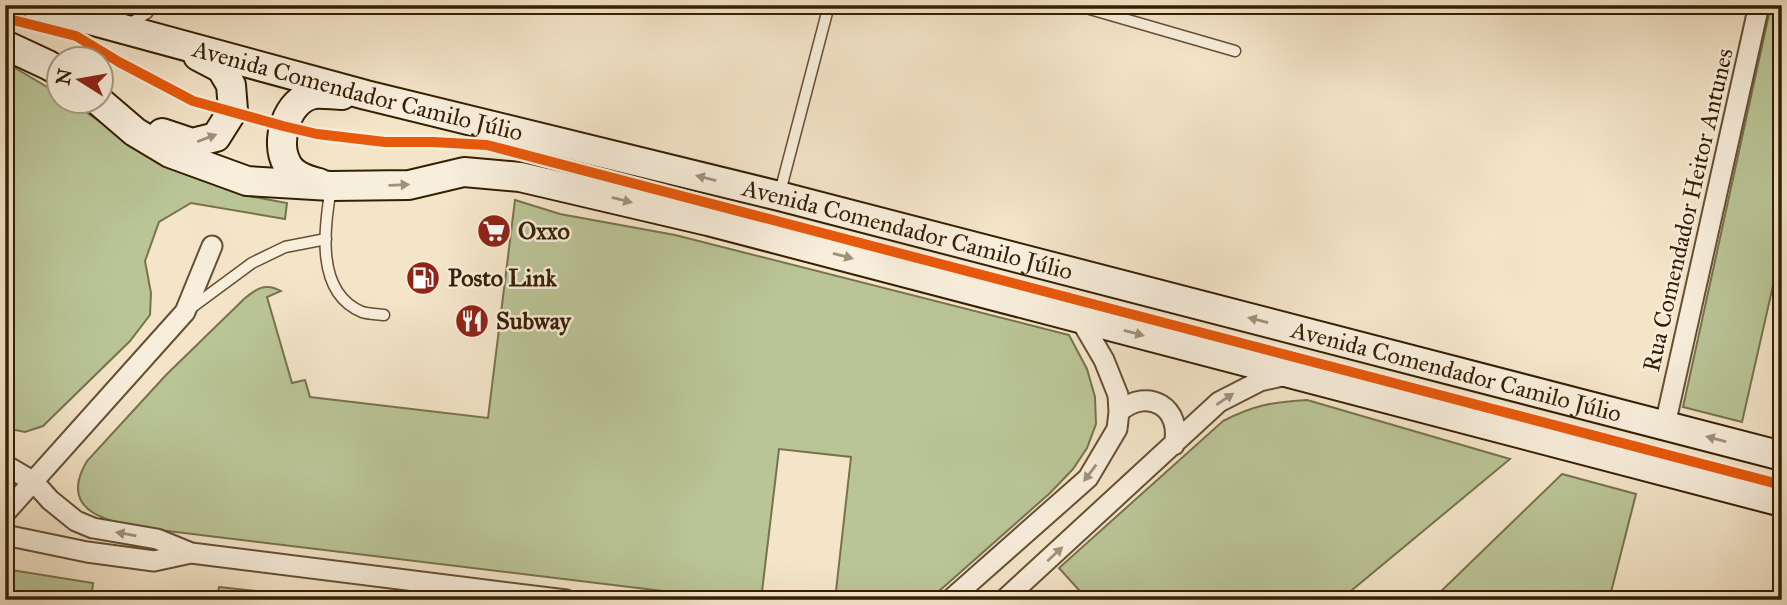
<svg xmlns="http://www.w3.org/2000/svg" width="1787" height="605" viewBox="0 0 1787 605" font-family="'IM FELL Great Primer',serif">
  <rect width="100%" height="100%" fill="#f4e5c9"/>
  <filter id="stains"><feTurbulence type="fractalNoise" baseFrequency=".00286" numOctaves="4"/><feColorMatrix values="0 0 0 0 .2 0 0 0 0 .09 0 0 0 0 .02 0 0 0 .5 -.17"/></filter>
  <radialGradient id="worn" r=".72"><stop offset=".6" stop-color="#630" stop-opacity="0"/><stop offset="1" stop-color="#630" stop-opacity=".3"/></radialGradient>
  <path fill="#bac597" stroke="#78724c" stroke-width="2" d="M 1771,5 L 1782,5 L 1782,246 L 1742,422 L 1683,407 Z
    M 5,62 L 59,94 L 60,102 L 71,102 L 139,148 L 195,175 L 243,195 L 287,203 L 285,219 L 191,203 L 159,222 L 145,261 L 151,293 L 150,315 L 130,341 L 43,426 L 25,432 L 5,428 Z
    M 515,200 L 560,214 L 675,235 L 1069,335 L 1087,369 L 1095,397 L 1096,424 L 1087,448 L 1073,469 L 1050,493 L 929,600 L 835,600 L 851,457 L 779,449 L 761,600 L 737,600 L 143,528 C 104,521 58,510 87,461 L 166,375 L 244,299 C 256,289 265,282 281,291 L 267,297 L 292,383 L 305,380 L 310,397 L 488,418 Z
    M 1307,400 L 1510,459 L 1340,600 L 1088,600 L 1059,568 L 1223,421 C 1254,405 1273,402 1307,400 Z
    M 1562,474 L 1636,494 L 1609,600 L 1432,600 Z
    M 5,569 L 93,583 L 91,600 L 5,600 Z
    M 219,587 L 340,600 L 217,600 Z"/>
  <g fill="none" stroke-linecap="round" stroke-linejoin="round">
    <g stroke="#655034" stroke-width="13">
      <path id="lane" d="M 1076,5 L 1235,51
        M 129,24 L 147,13 L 153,5
        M 331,187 C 325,226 314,292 362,312 C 368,314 377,314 384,315
        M 780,192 L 829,5
        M 191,308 L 252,263 L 285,247 L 326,239"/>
    </g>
    <g stroke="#655034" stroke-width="23">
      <path id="street" d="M 1119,412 C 1148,386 1183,408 1174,445
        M 1665,425 L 1759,5
        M 5,465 L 34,482 L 50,500 L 76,521 L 93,528 L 157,539 L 191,553 L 566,600
        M 5,513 L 185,312 L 212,246
        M 5,535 L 87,552 L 154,561 L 191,553
        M 950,600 L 1088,478 L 1117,429 L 1119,412 L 1118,395 L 1104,360 L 1080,319
        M 1004,600 L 1219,402 L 1260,381 L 1287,375"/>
    </g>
    <g stroke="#351f02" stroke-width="32">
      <g id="secondary">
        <path id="s1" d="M 35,5 L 366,95 L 779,196 L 1782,456"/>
        <path d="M 5,45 L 48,65 L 60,72"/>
        <path d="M 100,102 L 135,132 L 170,153 L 247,181 L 331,186 L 409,185 L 464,172 L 520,177 L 708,221 L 1782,502"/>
        <path d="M 162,133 L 192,143 L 216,137 L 233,110 L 231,85 L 221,68 L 198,56"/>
        <path d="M 319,183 C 306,180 293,176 287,164 C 274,141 287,100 314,94 C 323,93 334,95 342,95"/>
      </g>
    </g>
    <use href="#lane" stroke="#f8eedc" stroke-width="10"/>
    <use href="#street" stroke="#f8eedc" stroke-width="19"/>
    <use href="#secondary" stroke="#f8eedc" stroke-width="28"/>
    <g stroke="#f8eedc" stroke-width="15">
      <path id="cycleway" d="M 5,18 L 76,36 L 119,62 L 193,101 L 283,126 L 317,134 L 385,142 L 433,142 L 487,145 L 1782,485"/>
    </g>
    <use href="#cycleway" stroke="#e8590c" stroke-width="10"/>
  </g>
  <defs><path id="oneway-solid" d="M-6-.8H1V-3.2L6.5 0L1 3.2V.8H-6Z" transform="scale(1.75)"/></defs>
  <g fill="#a0917a">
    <use href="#oneway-solid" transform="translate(207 138) rotate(-21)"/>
    <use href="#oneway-solid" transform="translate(706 178) rotate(-166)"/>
    <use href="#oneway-solid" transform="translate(399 185) rotate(-2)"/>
    <use href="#oneway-solid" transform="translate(622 200) rotate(14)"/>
    <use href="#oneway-solid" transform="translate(843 256) rotate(15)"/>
    <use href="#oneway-solid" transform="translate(1258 320) rotate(-166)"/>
    <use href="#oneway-solid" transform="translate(1134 333) rotate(15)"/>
    <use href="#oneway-solid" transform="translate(1225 399) rotate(-34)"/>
    <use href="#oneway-solid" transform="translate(1716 439) rotate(-165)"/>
    <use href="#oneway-solid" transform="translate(1090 473) rotate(127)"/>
    <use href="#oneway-solid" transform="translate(126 534) rotate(-170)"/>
    <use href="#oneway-solid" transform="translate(1055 554) rotate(-43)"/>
  </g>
  <defs>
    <g id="supermarket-disc" transform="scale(1.75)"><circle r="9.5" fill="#8f2418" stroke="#f8eedc"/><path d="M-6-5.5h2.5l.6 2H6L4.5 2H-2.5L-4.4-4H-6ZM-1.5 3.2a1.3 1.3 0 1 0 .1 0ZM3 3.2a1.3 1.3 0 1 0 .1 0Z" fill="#fff"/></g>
    <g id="fuel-disc" transform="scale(1.75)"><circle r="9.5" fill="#8f2418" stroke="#f8eedc"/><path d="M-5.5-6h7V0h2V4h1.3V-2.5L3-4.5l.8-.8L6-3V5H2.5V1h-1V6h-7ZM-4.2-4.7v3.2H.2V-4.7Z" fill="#fff"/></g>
    <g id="restaurant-disc" transform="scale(1.75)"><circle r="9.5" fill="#8f2418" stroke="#f8eedc"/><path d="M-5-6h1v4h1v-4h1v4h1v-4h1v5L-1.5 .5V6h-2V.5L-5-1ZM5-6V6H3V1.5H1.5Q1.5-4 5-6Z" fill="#fff"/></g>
  </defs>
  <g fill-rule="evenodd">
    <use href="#supermarket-disc" x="494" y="231"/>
    <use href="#fuel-disc" x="423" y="278"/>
    <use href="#restaurant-disc" x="472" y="321"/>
  </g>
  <g text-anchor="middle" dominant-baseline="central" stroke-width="5" stroke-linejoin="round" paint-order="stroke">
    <g font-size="24" fill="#351f02" stroke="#f8eedc">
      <text stroke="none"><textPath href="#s1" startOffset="334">Avenida Comendador Camilo Júlio</textPath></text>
      <text transform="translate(1688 210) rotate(-77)">Rua Comendador Heitor Antunes</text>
      <text stroke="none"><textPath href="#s1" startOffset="901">Avenida Comendador Camilo Júlio</textPath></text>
      <text stroke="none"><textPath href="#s1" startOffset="1468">Avenida Comendador Camilo Júlio</textPath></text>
    </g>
    <g font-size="24" font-weight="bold" fill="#351f02" stroke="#f8eedc" text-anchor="start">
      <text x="518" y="231">Oxxo</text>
      <text x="448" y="278">Posto Link</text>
      <text x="496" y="321">Subway</text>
    </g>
  </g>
  <rect width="1787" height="605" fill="none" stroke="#f4e5c9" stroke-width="28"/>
  <rect x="7" y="7" width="1773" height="591" fill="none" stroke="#351f02" stroke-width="3.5"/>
  <rect x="14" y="14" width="1759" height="577" fill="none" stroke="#351f02" stroke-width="2"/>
  <g transform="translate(80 80) rotate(281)"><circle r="33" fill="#f8eedc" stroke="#aa9b85" stroke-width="2"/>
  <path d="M0-5L12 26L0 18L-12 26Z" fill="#8f2418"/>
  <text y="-10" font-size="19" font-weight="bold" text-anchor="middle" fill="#351f02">N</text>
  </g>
  <rect width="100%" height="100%" filter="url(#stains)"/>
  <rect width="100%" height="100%" fill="url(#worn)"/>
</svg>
